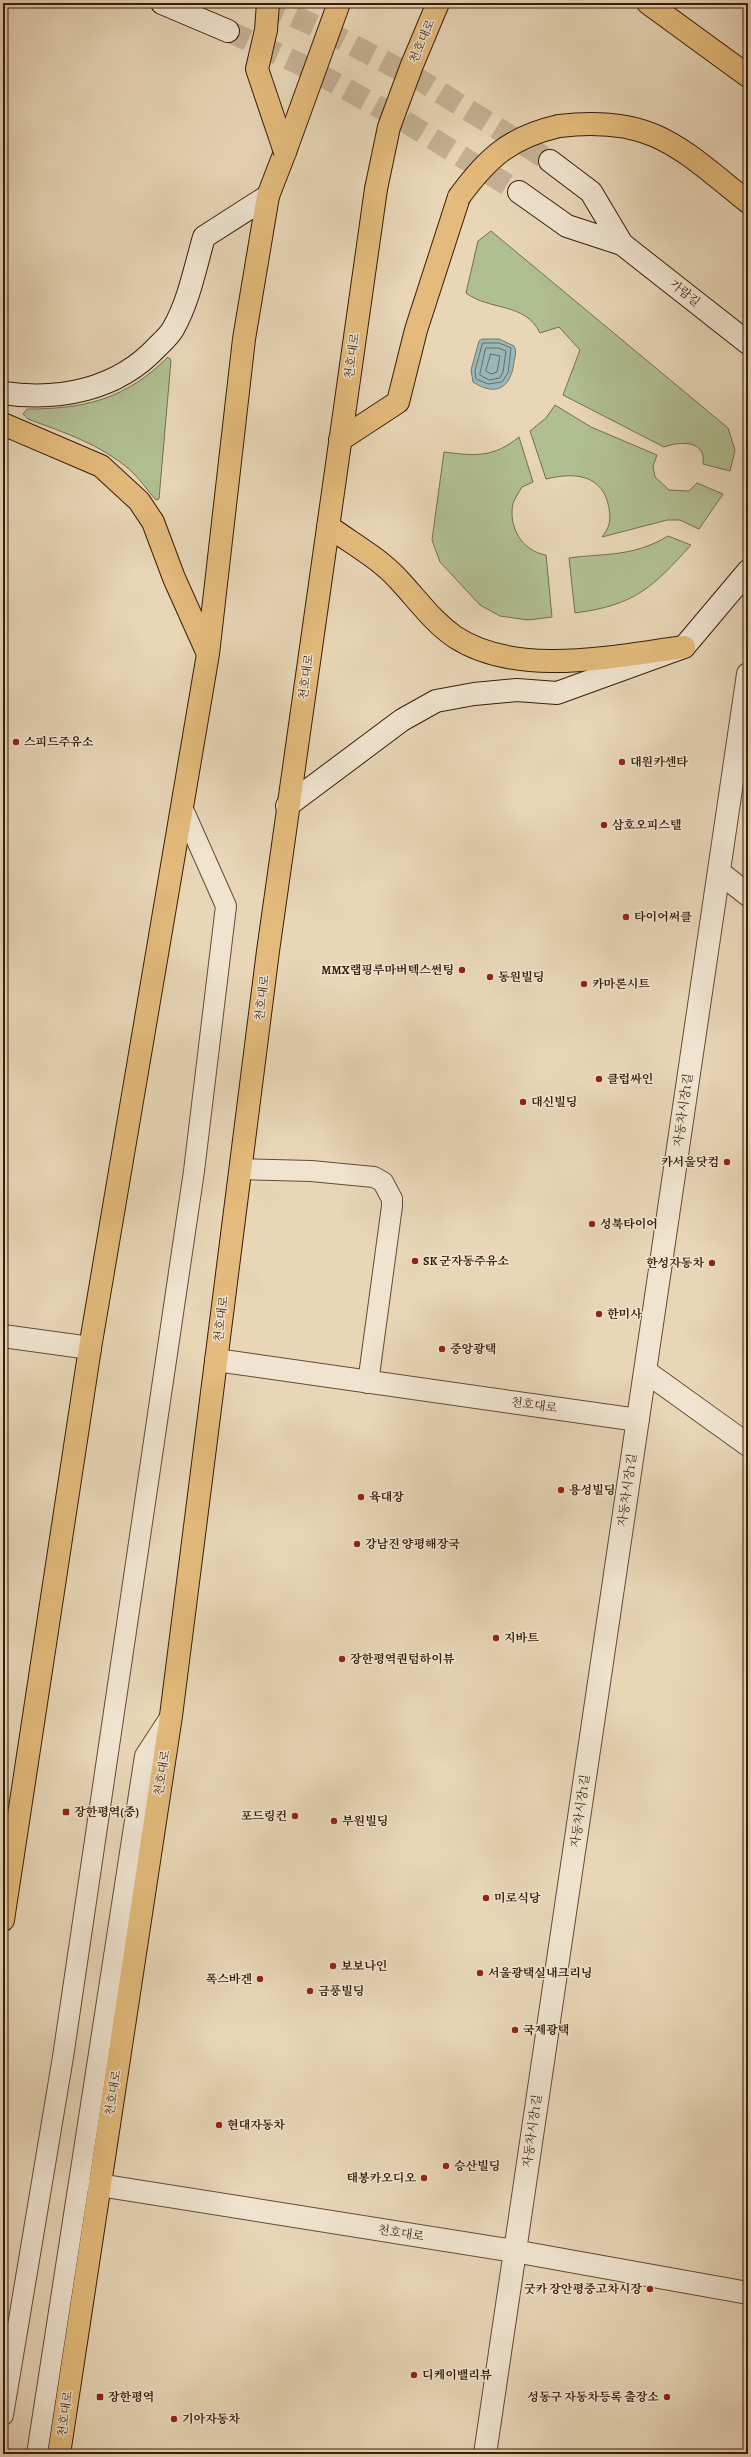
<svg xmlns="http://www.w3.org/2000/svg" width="751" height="2457" viewBox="0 0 751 2457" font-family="Alegreya,'Noto Serif KR',serif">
  <rect width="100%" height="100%" fill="#e8d6b7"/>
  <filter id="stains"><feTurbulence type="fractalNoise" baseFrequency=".005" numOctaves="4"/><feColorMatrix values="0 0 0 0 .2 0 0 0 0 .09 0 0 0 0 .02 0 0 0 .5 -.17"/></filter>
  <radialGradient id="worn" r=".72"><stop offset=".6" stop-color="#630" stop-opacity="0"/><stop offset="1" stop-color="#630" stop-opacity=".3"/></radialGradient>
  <path fill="#b0bf92" stroke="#746e4d" d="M 491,231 L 728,428 L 735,450 L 730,471 L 703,464 C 707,440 679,441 664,447 L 563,395 L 580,350 L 559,327 L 540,333 C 525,302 490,311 466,293 L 478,241 Z
    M 168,357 L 171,360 L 159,499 L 156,500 C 147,490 140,479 130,470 C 100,444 65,433 28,419 L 23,414 L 27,409 C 85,409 126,399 168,357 Z
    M 555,405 L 591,427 L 657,455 L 653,466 L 655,477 L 669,490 L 689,491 L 697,483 L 723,494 L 699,529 L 680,520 L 667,520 L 602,537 C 610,527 611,520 609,508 C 603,474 574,472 546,479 L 530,431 L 546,418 Z
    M 519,437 L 533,482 L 522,487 C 519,492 515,498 513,503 C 508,527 522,551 546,555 L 552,617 L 528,620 L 500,616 L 480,605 L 440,562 L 432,540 L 444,452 C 475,456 493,458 519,437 Z
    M 668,536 L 691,545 C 652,588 635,605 575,613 L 569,558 C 607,553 633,557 668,536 Z"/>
  <path fill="#99b7b6" stroke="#727970" d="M 482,339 L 499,339 L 514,346 C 517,351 515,357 514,362 C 511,388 496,397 473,382 L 471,370 L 479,341 Z"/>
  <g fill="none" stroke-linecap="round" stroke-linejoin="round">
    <path stroke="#686a5f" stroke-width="1" d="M 483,343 L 499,343 L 511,348 L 508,373 L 502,382 L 488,384 L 476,379 L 475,371 Z
      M 486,348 L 498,348 L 506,351 L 503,372 L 500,378 L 489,380 L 480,375 Z
      M 491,354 L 500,356 L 497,372 L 491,374 L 486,371 Z"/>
    <path stroke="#c5b194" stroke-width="22" stroke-dasharray="22 11" stroke-linecap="butt" d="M 264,3 L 318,27 L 420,80 L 550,161
      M 228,31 L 302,65 L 399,118 L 519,192"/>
    <g stroke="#644a34" stroke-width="22">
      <path id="lane" d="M 240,1169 L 311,1171 L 374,1177 L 383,1182 L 392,1199 L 392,1206 L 368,1383
        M 3,2415 L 63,2057 L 194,1171 L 226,906 L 182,807
        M 37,2454 L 145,1756 L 171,1716"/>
    </g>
    <g stroke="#644a34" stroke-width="24">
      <path id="street" d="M 719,872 L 748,895
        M 3,1336 L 90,1348
        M 216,1360 L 638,1420
        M 645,1371 L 748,1445
        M 99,2185 L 514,2251 L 748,2293
        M 485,2454 L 748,674"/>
    </g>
    <g stroke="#381c08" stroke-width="24">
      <path id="secondary" d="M 162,3 L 228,31
        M 550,161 L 591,192 L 622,244
        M 519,192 L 567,226 L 622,244 L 748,343
        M 3,393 C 59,401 117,390 157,347 C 162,342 169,336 173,329 C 189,301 195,268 204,237 L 268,196
        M 287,806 L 402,720 L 436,701 L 474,694 L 517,690 L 557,693 L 684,647 L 748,571"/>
    </g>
    <g stroke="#381c08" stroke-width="24">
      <path id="primary" d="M 3,424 L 101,466 L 139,501 L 153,522 L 174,578 L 208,654
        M 328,526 C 351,543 379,558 398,579 C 417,599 432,621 455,637 C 518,678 615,656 684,647
        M 3,1920 L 90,1348 L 208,654 L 244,339 L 268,196 L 285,152
        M 59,2454 L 171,1716 L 268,951 L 376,189"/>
    </g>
    <g stroke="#381c08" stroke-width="24">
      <path id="highway" d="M 648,3 L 748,76
        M 559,126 C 653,115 680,148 748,202
        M 340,440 L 398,402 L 416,330 L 459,197"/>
    </g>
    <use href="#lane" stroke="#f0e4d0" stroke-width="20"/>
    <use href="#street" stroke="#f0e4d0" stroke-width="22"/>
    <use href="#secondary" stroke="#f0e4d0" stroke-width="22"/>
    <use href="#primary" stroke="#e4bb7c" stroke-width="22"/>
    <use href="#highway" stroke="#e4bb7c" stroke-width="22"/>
    <g stroke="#381c08" stroke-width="24" stroke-linecap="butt">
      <path id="primary-bridge" d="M 285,152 L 339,3
        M 376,189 L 389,127 L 412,65 L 438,3"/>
    </g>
    <g stroke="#381c08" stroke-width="24" stroke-linecap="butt">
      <path id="highway-bridge" d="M 268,3 L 266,30 L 257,69 L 285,152
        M 459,197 C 488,157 511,137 559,126"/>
    </g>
    <use href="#primary-bridge" stroke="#e4bb7c" stroke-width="22"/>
    <use href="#highway-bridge" stroke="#e4bb7c" stroke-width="22"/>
  </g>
  <g fill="#8f2418" stroke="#f0e4d0" stroke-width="1.5">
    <circle cx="16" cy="742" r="4"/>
    <circle cx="622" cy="762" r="4"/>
    <circle cx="604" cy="825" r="4"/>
    <circle cx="626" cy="917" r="4"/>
    <circle cx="462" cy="970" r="4"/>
    <circle cx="490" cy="977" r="4"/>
    <circle cx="584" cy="984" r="4"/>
    <circle cx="599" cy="1079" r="4"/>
    <circle cx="523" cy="1102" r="4"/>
    <circle cx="727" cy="1162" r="4"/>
    <circle cx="592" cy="1224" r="4"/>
    <circle cx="415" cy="1261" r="4"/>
    <circle cx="712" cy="1263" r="4"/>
    <circle cx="599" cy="1314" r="4"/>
    <circle cx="442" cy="1349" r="4"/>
    <circle cx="561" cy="1490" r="4"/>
    <circle cx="361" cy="1497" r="4"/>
    <circle cx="357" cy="1544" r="4"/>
    <circle cx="496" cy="1638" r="4"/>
    <circle cx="342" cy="1659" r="4"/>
    <rect x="62" y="1808" width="8" height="8" rx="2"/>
    <circle cx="295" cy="1816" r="4"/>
    <circle cx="334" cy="1821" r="4"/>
    <circle cx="486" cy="1898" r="4"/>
    <circle cx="333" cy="1966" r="4"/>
    <circle cx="480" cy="1973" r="4"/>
    <circle cx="260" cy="1979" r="4"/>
    <circle cx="310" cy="1991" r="4"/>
    <circle cx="515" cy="2030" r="4"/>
    <circle cx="219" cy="2125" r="4"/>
    <circle cx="446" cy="2166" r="4"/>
    <circle cx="424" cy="2178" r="4"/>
    <circle cx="650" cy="2289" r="4"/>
    <circle cx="414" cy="2375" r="4"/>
    <rect x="96" y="2393" width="8" height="8" rx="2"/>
    <circle cx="667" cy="2397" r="4"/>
    <circle cx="174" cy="2419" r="4"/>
  </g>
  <g text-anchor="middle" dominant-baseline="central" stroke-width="3" stroke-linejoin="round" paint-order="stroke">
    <g font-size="12" fill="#381c08" stroke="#f0e4d0">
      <text transform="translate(422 41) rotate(-67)">천호대로</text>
      <text transform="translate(685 293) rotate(38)">가람길</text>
      <text transform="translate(352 356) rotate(-82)">천호대로</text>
      <text transform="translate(306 677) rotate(-82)">천호대로</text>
      <text transform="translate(262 998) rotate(-83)">천호대로</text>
      <text transform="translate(683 1110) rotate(-82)">자동차시장1길</text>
      <text transform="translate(221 1319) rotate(-83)">천호대로</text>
      <text transform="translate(534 1405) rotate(8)">천호대로</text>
      <text transform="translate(627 1490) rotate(-82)">자동차시장1길</text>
      <text transform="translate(162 1773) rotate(-81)">천호대로</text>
      <text transform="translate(580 1811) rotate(-82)">자동차시장1길</text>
      <text transform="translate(113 2093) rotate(-81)">천호대로</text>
      <text transform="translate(532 2131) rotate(-82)">자동차시장1길</text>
      <text transform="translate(401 2233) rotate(9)">천호대로</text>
      <text transform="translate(65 2414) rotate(-82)">천호대로</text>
    </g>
    <g font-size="12" font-weight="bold" fill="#381c08" stroke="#f0e4d0" text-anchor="start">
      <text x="24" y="742">스피드주유소</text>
      <text x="630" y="762">대원카센타</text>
      <text x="612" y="825">삼호오피스텔</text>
      <text x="634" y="917">타이어써클</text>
      <text x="454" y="970" text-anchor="end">MMX랩핑루마버텍스썬팅</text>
      <text x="498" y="977">동원빌딩</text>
      <text x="592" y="984">카마론시트</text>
      <text x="607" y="1079">클럽싸인</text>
      <text x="531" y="1102">대신빌딩</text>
      <text x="719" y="1162" text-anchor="end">카서울닷컴</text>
      <text x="600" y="1224">성북타이어</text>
      <text x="423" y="1261">SK 군자동주유소</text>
      <text x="704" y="1263" text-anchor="end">한성자동차</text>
      <text x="607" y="1314">한미사</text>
      <text x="450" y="1349">중앙광택</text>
      <text x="569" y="1490">용성빌딩</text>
      <text x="369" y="1497">육대장</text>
      <text x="365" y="1544">강남진 양평해장국</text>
      <text x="504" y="1638">지바트</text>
      <text x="350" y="1659">장한평역퀀텀하이뷰</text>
      <text x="74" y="1812">장한평역(중)</text>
      <text x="287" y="1816" text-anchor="end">포드링컨</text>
      <text x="342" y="1821">부원빌딩</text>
      <text x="494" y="1898">미로식당</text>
      <text x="341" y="1966">보보나인</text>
      <text x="488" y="1973">서울광택실내크리닝</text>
      <text x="252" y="1979" text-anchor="end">폭스바겐</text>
      <text x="318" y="1991">금풍빌딩</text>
      <text x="523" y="2030">국제광택</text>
      <text x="227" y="2125">현대자동차</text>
      <text x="454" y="2166">승산빌딩</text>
      <text x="416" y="2178" text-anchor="end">태봉카오디오</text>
      <text x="642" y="2289" text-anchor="end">굿카 장안평중고차시장</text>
      <text x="422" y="2375">디케이밸리뷰</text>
      <text x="108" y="2397">장한평역</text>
      <text x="659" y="2397" text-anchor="end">성동구 자동차등록 출장소</text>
      <text x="182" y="2419">기아자동차</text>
    </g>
  </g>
  <rect width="751" height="2457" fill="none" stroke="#e8d6b7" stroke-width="16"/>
  <rect x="4" y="4" width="743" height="2449" fill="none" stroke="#381c08" stroke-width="2"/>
  <rect x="8" y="8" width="735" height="2441" fill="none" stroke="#381c08"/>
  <rect width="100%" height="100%" filter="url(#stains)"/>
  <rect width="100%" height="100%" fill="url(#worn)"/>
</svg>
